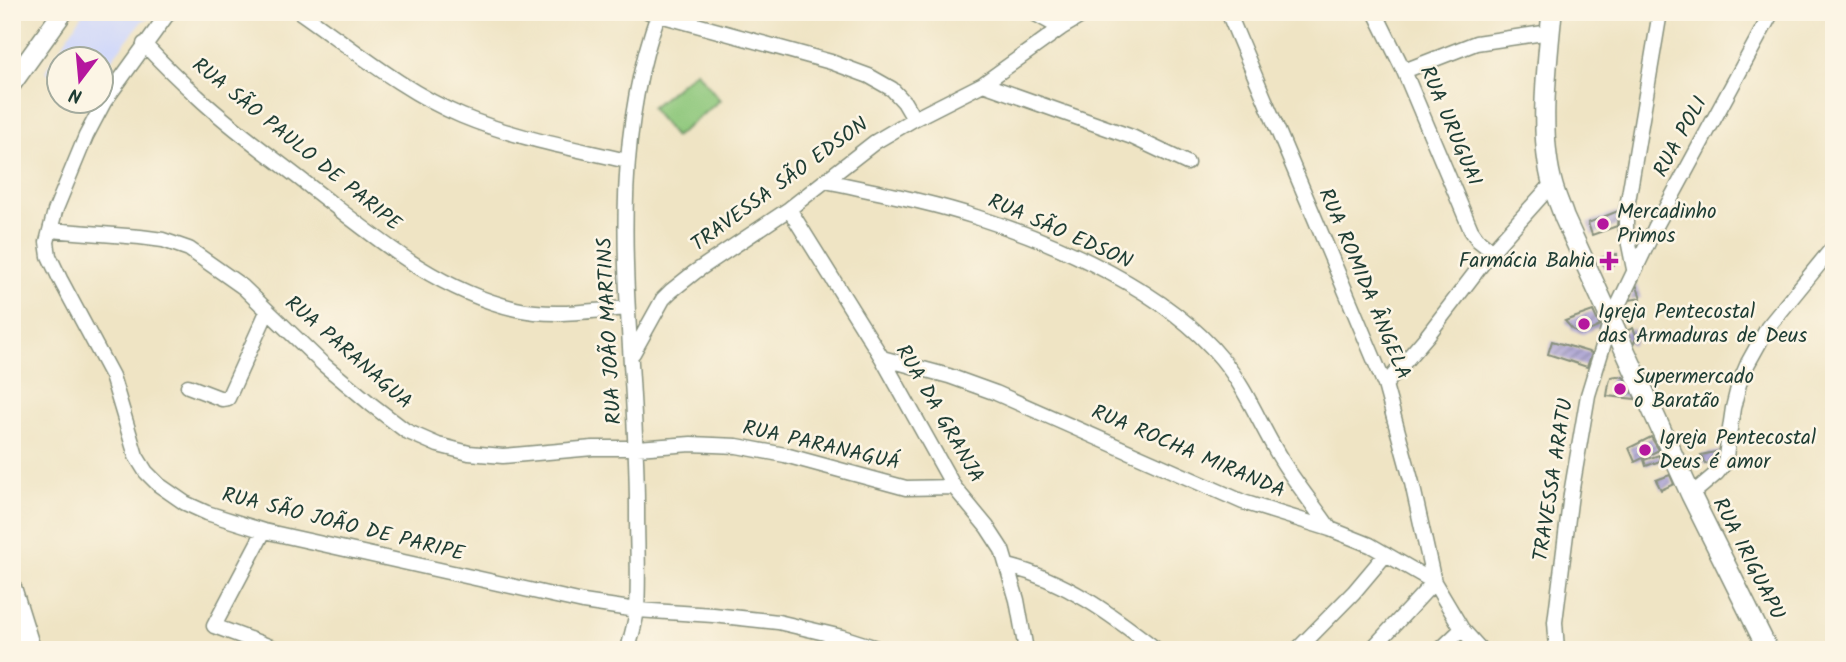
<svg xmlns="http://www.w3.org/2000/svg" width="1846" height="662" viewBox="0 0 1846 662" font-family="Kalam,sans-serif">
  <defs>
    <pattern id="building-hatch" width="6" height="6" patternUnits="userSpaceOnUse" patternTransform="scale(1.75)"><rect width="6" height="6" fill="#b2aad5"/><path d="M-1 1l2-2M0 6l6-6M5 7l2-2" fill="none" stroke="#908cae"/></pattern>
  </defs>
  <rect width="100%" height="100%" fill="#fcf5e5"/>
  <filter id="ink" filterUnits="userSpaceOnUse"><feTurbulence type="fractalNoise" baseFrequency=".0143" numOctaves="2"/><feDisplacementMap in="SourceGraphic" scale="14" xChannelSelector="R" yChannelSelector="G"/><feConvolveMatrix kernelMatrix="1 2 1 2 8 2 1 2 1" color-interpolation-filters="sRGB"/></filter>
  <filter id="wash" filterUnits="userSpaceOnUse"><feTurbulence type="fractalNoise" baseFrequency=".00686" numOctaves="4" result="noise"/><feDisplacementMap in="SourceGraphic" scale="28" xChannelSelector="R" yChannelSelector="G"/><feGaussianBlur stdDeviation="1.57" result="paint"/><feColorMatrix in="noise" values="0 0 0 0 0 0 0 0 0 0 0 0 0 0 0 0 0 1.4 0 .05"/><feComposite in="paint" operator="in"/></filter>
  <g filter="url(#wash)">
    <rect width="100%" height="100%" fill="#efe4c4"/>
    <path fill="#d2d9f9" d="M 84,12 L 161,12 L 158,17 L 143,20 L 102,71 L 102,60 L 60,60 L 59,81 L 45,71 Z"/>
    <path fill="#8ec77b" stroke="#568258" stroke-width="2" d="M 696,71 L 720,100 L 675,137 L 651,108 Z"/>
    <g id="blocks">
      <path fill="url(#building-hatch)" d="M 1618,211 L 1617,226 L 1592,235 L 1588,223 Z
        M 1617,254 L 1617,263 L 1605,268 L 1600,258 Z
        M 1636,284 L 1641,298 L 1630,300 Z
        M 1593,311 L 1600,326 L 1583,334 L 1573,330 L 1565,321 Z
        M 1633,328 L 1637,337 L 1632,346 L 1621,333 Z
        M 1552,341 L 1592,353 L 1587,367 L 1548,354 Z
        M 1617,376 L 1623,377 L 1628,382 L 1636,399 L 1607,396 L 1609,383 L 1611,377 Z
        M 1651,437 L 1659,450 L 1635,462 L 1629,448 Z
        M 1720,451 L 1720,461 L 1705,464 L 1701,455 Z
        M 1659,455 L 1660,461 L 1646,466 L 1644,460 Z
        M 1670,475 L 1674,484 L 1661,490 L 1656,480 Z"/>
    </g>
  </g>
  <g filter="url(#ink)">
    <use href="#blocks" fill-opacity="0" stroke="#87907c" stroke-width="2"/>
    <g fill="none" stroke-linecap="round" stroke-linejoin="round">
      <g stroke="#87907c" stroke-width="17">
        <path id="minor" d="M 169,12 L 104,102 L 86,136 L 55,211 L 47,242 L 49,256 L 60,279 L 112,376 L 136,456 L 146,472 L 159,485 L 185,503 L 207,513 L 264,531 L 583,602 L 637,610 L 713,615 L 778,622 L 842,637 L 883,650
          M 300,12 C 352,48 404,92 462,116 C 515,138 572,148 627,161
          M 649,12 L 831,62 L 869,76 L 892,89 L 904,102 L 914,119
          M 1032,12 L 1061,28
          M 1228,12 L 1385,385 L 1412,483 L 1434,582 L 1371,650
          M 1375,12 L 1404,71 L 1471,230 L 1478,240 L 1492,251
          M 144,44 C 161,62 179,80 197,96 C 233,130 274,158 313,189 C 376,238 436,290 516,309 C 552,317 591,311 627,308
          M 1404,71 L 1476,43 L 1550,32
          M 983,84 L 1132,137 L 1187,163
          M 826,181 C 876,192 927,201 976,217 C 1058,243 1167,291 1222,359 C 1248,391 1262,430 1284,464 C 1298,486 1315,507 1330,529
          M 789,209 L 882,358 L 954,487 L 987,527 L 1002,550 L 1017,600 L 1026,650
          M 50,230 L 140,237 L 163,240 L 189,249 L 243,287 L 323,364 L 372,405 L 406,431 L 438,445 L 469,453 L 503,456 L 593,448 L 637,448 L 691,444 L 737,446 L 785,455 L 906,488 L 954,487
          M 1634,269 L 1626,230 L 1626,213 L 1660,12
          M 633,353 L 663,299 L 671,291 L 695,272 L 789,209 L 875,142 L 914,119 L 983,84 L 1061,28 L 1088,12
          M 882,358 L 949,376 L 996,393 L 1243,502 L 1330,529 L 1370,545 L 1434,582 L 1462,629 L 1481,650
          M 1385,385 L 1427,336 L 1492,251 L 1552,184
          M 188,386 L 222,399 L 228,398 L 267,312
          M 1691,495 L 1717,473 L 1725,463 L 1733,408 L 1739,384 L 1748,363 L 1768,327 L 1834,246
          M 264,531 L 214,626 L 279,650
          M 1008,566 C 1065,580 1111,614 1157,650
          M 628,650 C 631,636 636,622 637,608 C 639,577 637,544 637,513 C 638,344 599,175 659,12
          M 1297,650 L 1354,592 L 1386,554
          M 1440,650 L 1462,629
          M 1557,650 L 1555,622 L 1571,494 L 1588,395 L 1611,320 L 1656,226 L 1772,12"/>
      </g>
      <g stroke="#87907c" stroke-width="22">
        <path id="major" d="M 1552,12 C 1547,66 1538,134 1553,186 C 1556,197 1561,207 1564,217 L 1691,495 L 1768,650
          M 12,83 L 63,12
          M 12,589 L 31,650"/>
      </g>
      <use href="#minor" stroke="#fff" stroke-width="14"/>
      <use href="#major" stroke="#fff" stroke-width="19"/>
    </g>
  </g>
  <g fill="#b5179e" stroke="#fcf5e5" stroke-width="2.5">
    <circle cx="1603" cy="224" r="7"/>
    <path d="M1605.5 250.5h7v7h7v7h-7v7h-7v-7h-7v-7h7z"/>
    <circle cx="1584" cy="324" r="7"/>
    <circle cx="1620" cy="389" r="7"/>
    <circle cx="1645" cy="450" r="7"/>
  </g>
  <g text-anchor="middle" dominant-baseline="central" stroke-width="5" stroke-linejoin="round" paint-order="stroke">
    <g font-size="21" fill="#1f3d34" stroke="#fcf5e5">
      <text transform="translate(1450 126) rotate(67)">RUA URUGUAI</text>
      <text transform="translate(1681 137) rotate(-61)">RUA POLI</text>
      <text transform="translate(296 145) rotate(39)">RUA SÃO PAULO DE PARIPE</text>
      <text transform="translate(780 185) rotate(-36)">TRAVESSA SÃO EDSON</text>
      <text transform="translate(1060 232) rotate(24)">RUA SÃO EDSON</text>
      <text transform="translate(1364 284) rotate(67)">RUA ROMIDA ÂNGELA</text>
      <text transform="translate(610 331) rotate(-93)">RUA JOÃO MARTINS</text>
      <text transform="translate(348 353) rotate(41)">RUA PARANAGUA</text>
      <text transform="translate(939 414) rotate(60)">RUA DA GRANJA</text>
      <text transform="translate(821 446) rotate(13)">RUA PARANAGUÁ</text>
      <text transform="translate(1188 452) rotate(23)">RUA ROCHA MIRANDA</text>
      <text transform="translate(1554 480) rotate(-81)">TRAVESSA ARATU</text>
      <text transform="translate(343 525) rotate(14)">RUA SÃO JOÃO DE PARIPE</text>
      <text transform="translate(1748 559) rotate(63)">RUA IRIGUAPU</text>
    </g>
    <g font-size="21" fill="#1f3d34" stroke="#fcf5e5" text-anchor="start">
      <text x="1617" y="212">Mercadinho<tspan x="1617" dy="24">Primos</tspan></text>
      <text x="1595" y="261" text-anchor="end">Farmácia Bahia</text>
      <text x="1598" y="312">Igreja Pentecostal<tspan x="1598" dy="24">das Armaduras de Deus</tspan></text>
      <text x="1634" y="377">Supermercado<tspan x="1634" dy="24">o Baratão</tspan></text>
      <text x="1659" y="438">Igreja Pentecostal<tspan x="1659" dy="24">Deus é amor</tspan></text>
    </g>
  </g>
  <rect width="1846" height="662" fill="none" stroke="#fcf5e5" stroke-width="42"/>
  <g transform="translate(80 80) rotate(196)"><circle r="33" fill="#fcf5e5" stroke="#a4ab9e" stroke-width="2"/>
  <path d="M0-5L12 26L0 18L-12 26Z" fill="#b5179e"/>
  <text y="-10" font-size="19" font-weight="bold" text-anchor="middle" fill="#1f3d34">N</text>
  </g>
</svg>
